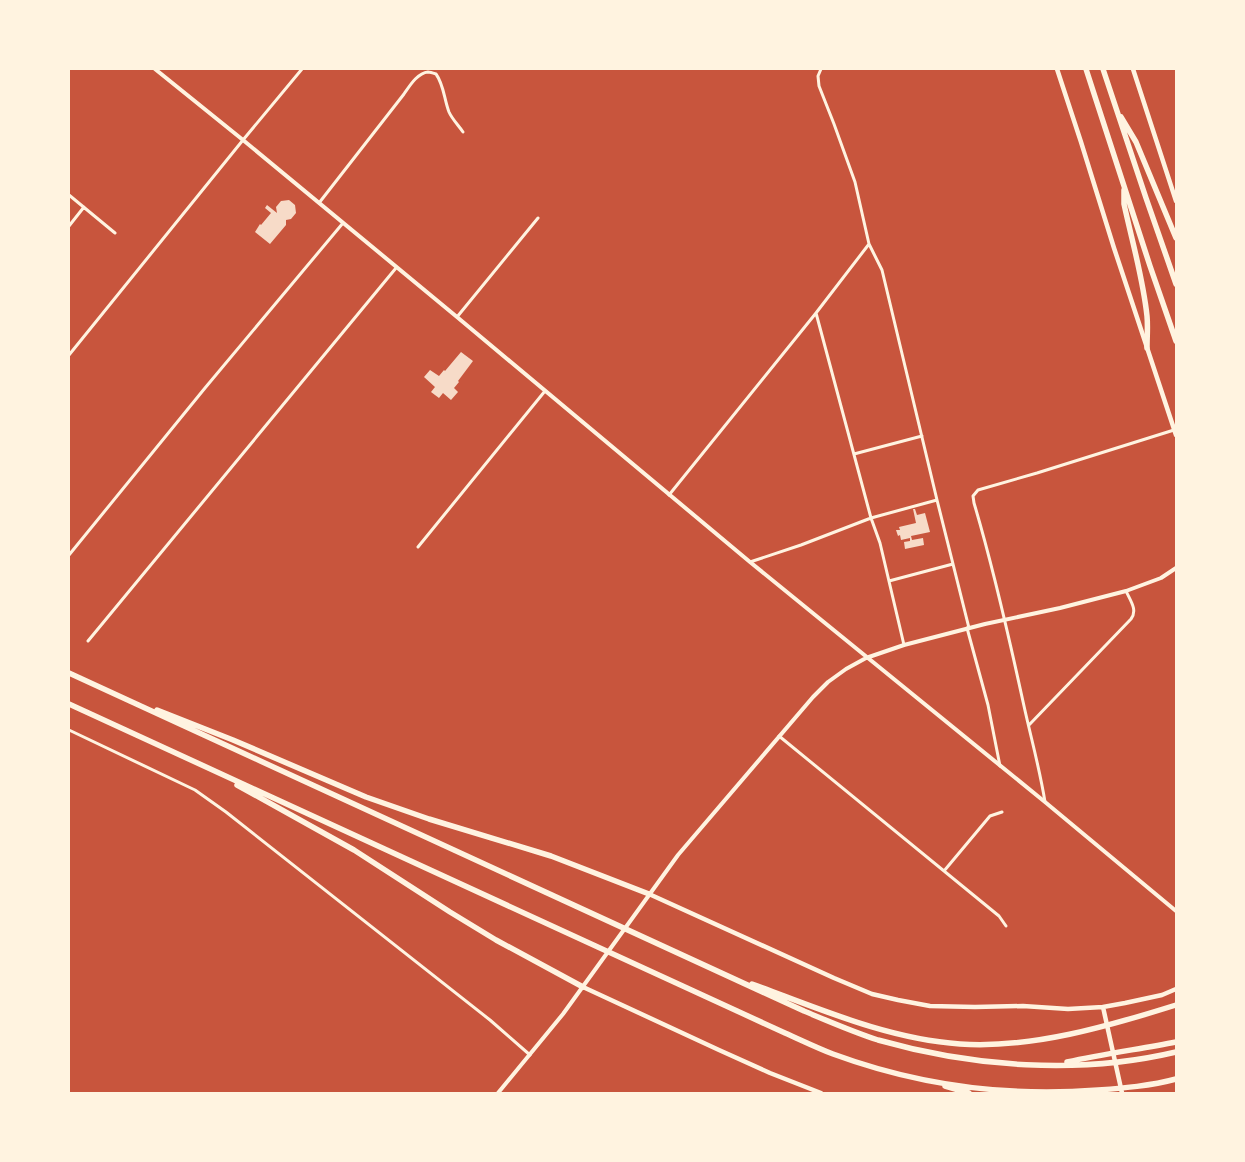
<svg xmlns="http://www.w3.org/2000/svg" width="1245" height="1162" viewBox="0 0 1245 1162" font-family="Figtree,sans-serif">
  <rect width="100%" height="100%" fill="#c8553d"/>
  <path fill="#f7dbc8" d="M 289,200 L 295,205 L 296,213 L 291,219 L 286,220 L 286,225 L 270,244 L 255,232 L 260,224 L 261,225 L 271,213 L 265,208 L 267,205 L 277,213 L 276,207 L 281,201 Z
    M 461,352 L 473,361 L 458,381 L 459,382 L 454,388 L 458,392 L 451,400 L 443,393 L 439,398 L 431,392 L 435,387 L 424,377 L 430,370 L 439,376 L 444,370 L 445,371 Z
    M 913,509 L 915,509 L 917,515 L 925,513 L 930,532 L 911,536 L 912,540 L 923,538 L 924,545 L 905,549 L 904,542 L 910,541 L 910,538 L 901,540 L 900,535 L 898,536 L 896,530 L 900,530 L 899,527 L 916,523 Z"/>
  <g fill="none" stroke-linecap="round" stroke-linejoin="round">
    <path stroke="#fff3e0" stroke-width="3" d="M 821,69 L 818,76 L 819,86 L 834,124 L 855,182 L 869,244 L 882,270 L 937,500 L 969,628
      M 69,195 L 115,233
      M 319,203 L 404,94 C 409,87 417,73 428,72 C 430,72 433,73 436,74 C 444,85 444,99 449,112 C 452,119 459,126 463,132
      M 69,226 L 84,207
      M 816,313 L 871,518 L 880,543 L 904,645
      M 457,317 L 538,218
      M 69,355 L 243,140 L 302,69
      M 854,454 L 922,436
      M 669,495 L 816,313 L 869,244
      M 418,547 L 545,391
      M 69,555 L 205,388 L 343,223
      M 750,562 L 801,545 L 871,518 L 937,500
      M 889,581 L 953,564
      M 967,628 L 988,705 L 1000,766
      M 88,641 L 396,268
      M 1029,725 L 1131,619 C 1138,610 1130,600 1126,591
      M 69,730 L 195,790 L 226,812 L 490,1020 L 530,1055
      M 779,736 L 999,916 L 1006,926
      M 1045,802 C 1040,770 1031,738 1024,706 C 1009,637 994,570 974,503 L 973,496 L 978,490 L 1037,473 L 1174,430
      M 944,871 L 990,816 L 1002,812"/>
    <path stroke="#fff3e0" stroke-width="4" d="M 155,69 L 243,140 L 457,317 L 750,562 L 1045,802 L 1176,911
      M 498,1093 L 563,1014 L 678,855 L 813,697 L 828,682 L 846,669 L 866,658 L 904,645 L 985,624 L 1060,608 L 1126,591 L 1161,578 L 1176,568"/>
    <path stroke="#fff3e0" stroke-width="4.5" d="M 1057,69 L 1081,142 L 1114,248 L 1176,435
      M 1133,69 L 1176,201
      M 649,894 L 834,978 L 872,994 L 898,1000 L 930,1006 L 975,1007 L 1023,1006 L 1068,1009 L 1103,1007 L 1125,1003 L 1162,995 L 1176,989
      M 583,987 L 719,1050 L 770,1073 L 821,1093
      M 1103,1007 L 1122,1093"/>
    <path stroke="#fff3e0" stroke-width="5.5" d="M 1086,69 L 1150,266 L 1176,341
      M 1103,69 L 1146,198 L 1176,284
      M 1121,117 L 1136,142 L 1176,238
      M 1124,190 L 1124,204 C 1132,241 1143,278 1147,316 C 1148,326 1147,337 1147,348
      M 69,673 L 804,1011 C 828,1021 853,1032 878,1040 C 973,1067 1079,1075 1176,1052
      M 69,704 L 785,1033 C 801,1040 817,1048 833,1054 C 917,1085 1008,1097 1098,1090 C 1124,1088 1150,1086 1176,1079
      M 157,710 L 233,740 L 366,797 L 429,819 L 551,856 L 649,894
      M 237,785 L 354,850 L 450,912 L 496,940 L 583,987
      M 752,984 C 820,1009 888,1039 960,1044 C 1031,1049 1109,1026 1176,1005
      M 1067,1062 C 1103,1054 1140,1049 1176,1042
      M 945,1086 L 969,1093"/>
  </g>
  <rect width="1245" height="1162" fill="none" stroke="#fff3e0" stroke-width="140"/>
</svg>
